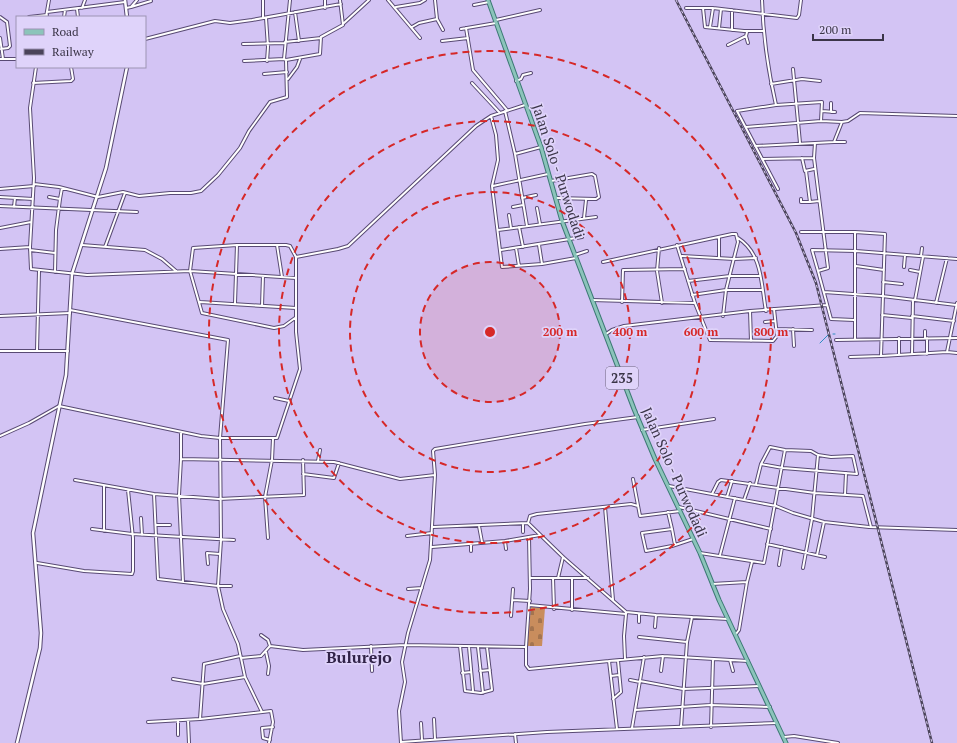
<svg xmlns="http://www.w3.org/2000/svg" width="957" height="743" viewBox="0 0 957 743" font-family="'PT Serif',serif">
  <defs>
    <pattern id="cemetery-stones" width="16" height="16" patternUnits="userSpaceOnUse"><rect width="16" height="16" fill="#c98d5d"/><path d="M2 7V4a2 2 0 0 1 4 0v3zM10 15v-3a2 2 0 0 1 4 0v3z" fill="#a4744f"/></pattern>
  </defs>
  <rect width="100%" height="100%" fill="#d3c4f4"/>
  <path fill="url(#cemetery-stones)" d="M 531,607 L 545,608 L 542,646 L 527,646 Z"/>
  <g fill="none" stroke-linecap="round" stroke-linejoin="round">
    <path stroke="#2f8cc3" stroke-width="1" d="M 833,334 L 835,334
      M 820,343 L 828,335"/>
    <g stroke="#584a73" stroke-width="4">
      <path id="minor" d="M 263,0 L 263,18
        M 325,0 L 325,8
        M 388,0 L 420,38
        M 435,0 L 437,19 L 443,30
        M 762,0 C 763,36 768,70 776,105
        M 474,5 L 489,2
        M 131,7 L 151,1
        M 396,7 L 420,3 L 425,0
        M 82,8 L 85,0
        M 126,8 L 131,7 L 137,0
        M 686,8 L 713,8 L 797,18 L 799,15 L 801,0
        M 703,8 L 705,27 L 744,31 L 763,31
        M 77,9 L 78,17
        M 47,12 L 125,2
        M 295,12 L 299,41
        M 0,17 L 7,22 L 10,46 L 8,48 L 1,49
        M 29,17 L 47,15
        M 46,17 L 49,0
        M 64,17 L 65,10
        M 266,18 L 268,47 L 267,61
        M 496,20 L 540,10
        M 344,23 L 369,0
        M 412,27 L 419,23 L 437,19
        M 710,27 L 713,8
        M 466,28 L 473,70 L 507,110
        M 719,28 L 721,9
        M 461,29 L 496,23
        M 732,30 L 732,10
        M 746,36 L 748,43
        M 0,38 L 3,59
        M 145,39 L 215,21 L 230,23 L 252,20 L 341,4
        M 442,41 L 468,38
        M 285,42 L 321,38
        M 243,44 L 285,43
        M 728,45 L 746,36 L 747,32
        M 0,59 L 17,59
        M 286,60 L 320,54 L 321,37 L 343,25 L 340,0
        M 244,61 L 284,59
        M 36,67 L 30,108 L 34,178 L 30,247 L 31,269 L 87,275 L 190,271 L 296,278
        M 793,69 L 800,143
        M 264,74 L 287,72
        M 288,79 L 297,67 L 300,59
        M 516,81 L 521,79 L 523,75 L 531,73
        M 33,83 L 71,81 L 73,79 L 71,67
        M 472,83 L 500,113
        M 771,84 L 802,79 L 820,81
        M 505,111 L 515,154 L 527,226
        M 822,111 L 835,112
        M 831,112 L 831,103
        M 491,116 L 496,135 L 498,160 L 492,186 L 502,267 L 542,264 L 576,258
        M 746,127 L 821,121 L 842,122
        M 834,142 L 845,142
        M 755,146 L 834,142 L 842,122 L 848,121 L 860,113 L 957,116
        M 515,154 L 541,147
        M 802,158 L 805,171 L 814,169
        M 814,158 L 815,143
        M 762,159 L 814,158 L 828,268 L 818,271 L 831,319 L 854,320
        M 806,171 L 810,202 L 819,201
        M 551,181 L 592,174 L 595,176 L 599,197 L 596,199 L 556,198
        M 34,184 L 59,187 L 98,197 L 123,192 L 139,196 L 170,193 L 191,193 L 201,191 L 218,175 L 240,148 L 249,131 L 270,102 L 287,97 L 286,60 L 284,59 L 290,0
        M 493,186 L 548,174
        M 0,189 L 34,186
        M 778,189 L 737,111 L 776,105 L 822,102 L 821,121
        M 0,197 L 33,199
        M 49,197 L 60,199 L 56,230 L 55,272
        M 522,198 L 536,195
        M 60,199 L 62,188
        M 801,199 L 801,202 L 810,202
        M 0,206 L 137,212
        M 14,207 L 15,198
        M 513,207 L 523,205
        M 537,208 L 540,224
        M 509,215 L 511,228
        M 584,218 L 586,200
        M 519,227 L 523,247
        M 0,228 L 31,222
        M 498,230 L 596,217
        M 801,232 L 855,232 L 885,234 L 881,356 L 947,352 L 957,303
        M 719,237 L 719,258
        M 738,238 C 763,254 761,285 766,311
        M 82,245 L 145,250 L 162,259 L 176,271
        M 277,245 L 282,277
        M 539,245 L 542,264
        M 677,245 L 695,303 L 710,340 L 773,341 L 777,336 L 774,309
        M 105,247 L 125,193
        M 516,248 L 519,266
        M 659,248 L 657,271 L 662,303
        M 0,249 L 30,247
        M 30,250 L 55,253
        M 501,250 L 582,237
        M 575,255 L 587,251
        M 682,256 L 734,259 L 756,258
        M 921,256 L 922,248
        M 296,257 L 338,249 L 348,246 L 476,126 L 491,116 L 525,105
        M 603,262 L 732,234 L 736,234 L 738,242 L 726,290 L 723,316
        M 856,266 L 884,270
        M 904,267 L 905,255
        M 910,270 L 920,272
        M 818,271 L 812,250 L 856,251 L 957,259
        M 688,281 L 730,276 L 760,276
        M 883,282 L 902,284
        M 824,292 L 882,296 L 956,305
        M 692,295 L 726,290 L 762,290
        M 592,300 L 695,303
        M 915,300 L 923,257
        M 200,302 L 296,308
        M 622,302 L 623,270 L 685,269
        M 235,303 L 237,245
        M 936,303 L 947,258
        M 262,306 L 263,276
        M 70,310 L 228,340 L 220,438 L 221,540 L 218,586 L 223,609 L 238,644 L 245,677 L 262,712
        M 750,311 L 751,341
        M 882,315 L 912,318
        M 0,316 L 70,313
        M 912,316 L 954,321
        M 765,322 L 775,321
        M 776,329 L 812,330
        M 793,329 L 794,346
        M 606,334 L 612,330 L 624,326 L 750,311 L 827,305
        M 925,338 L 925,331
        M 927,338 L 927,354
        M 855,339 L 855,232
        M 836,340 L 957,338
        M 37,350 L 39,271
        M 0,351 L 68,351
        M 947,352 L 957,353
        M 912,354 L 913,300
        M 899,355 L 899,338
        M 850,357 L 881,356
        M 275,398 L 289,401
        M 642,430 L 714,419
        M 181,433 L 181,459 L 334,462 L 400,479 L 435,475 L 430,560 L 408,633 L 402,662 L 405,682 L 399,711 L 401,743
        M 0,436 L 29,423 L 59,406 L 201,436 L 220,438 L 277,438 L 300,369 L 296,332 L 296,257 L 290,246 L 286,245 L 237,245 L 193,248 L 190,271 L 202,313 L 274,328 L 284,326 L 295,318
        M 181,459 L 179,495 L 183,582
        M 318,461 L 320,450
        M 303,474 L 334,478 L 339,463
        M 435,475 L 433,451 L 435,449 L 585,424 L 638,417
        M 633,479 L 640,516 L 680,511
        M 75,480 L 154,494 L 219,499 L 304,495 L 303,460
        M 756,484 L 761,464 L 770,447 L 785,450 L 811,451 L 818,455 L 831,457 L 853,456 L 857,474 L 783,468 L 761,464
        M 104,486 L 104,531
        M 669,486 L 776,506 L 793,513 L 824,522 L 869,527 L 957,530
        M 154,494 L 158,579 L 218,586 L 231,586
        M 712,494 L 718,482 L 721,480 L 815,493 L 863,496 L 871,527
        M 845,495 L 846,473
        M 727,497 L 732,481
        M 744,500 L 750,483
        M 605,507 L 613,600
        M 679,507 L 771,529
        M 668,512 L 672,529 L 642,533 L 646,551 L 672,546 L 693,539
        M 141,518 L 142,535
        M 528,523 L 563,557 L 626,612 L 626,614 L 529,605
        M 528,523 L 530,516 L 537,514 L 631,504 L 638,506
        M 156,525 L 170,525
        M 523,525 L 523,532
        M 479,526 L 482,542
        M 433,527 L 528,523
        M 92,529 L 132,534 L 234,540
        M 672,529 L 675,545
        M 407,536 L 432,533
        M 268,538 L 265,497 L 272,460 L 273,439
        M 505,541 L 506,549
        M 471,543 L 471,551
        M 767,544 L 825,557
        M 432,547 L 505,541 L 540,535
        M 700,553 L 764,563 L 785,450
        M 720,555 L 735,498
        M 817,555 L 824,522
        M 37,563 L 84,571 L 132,574 L 133,571 L 133,538 L 128,490
        M 208,564 L 207,553 L 220,554
        M 779,565 L 782,547
        M 803,568 L 812,519 L 818,455
        M 530,578 L 588,578
        M 553,578 L 554,609
        M 558,578 L 563,557
        M 712,584 L 747,582
        M 408,589 L 422,588
        M 513,600 L 530,601
        M 572,610 L 572,578
        M 626,612 L 656,615 L 728,619
        M 511,616 L 513,589
        M 639,622 L 639,614
        M 655,627 L 656,615
        M 736,634 L 739,630 L 747,582 L 752,562
        M 261,635 L 268,640 L 270,646 L 303,650 L 405,645 L 526,647 L 530,589 L 529,538
        M 639,637 L 687,642
        M 371,646 L 372,671
        M 460,646 L 465,691 L 481,693 L 492,690 L 487,647
        M 469,647 L 473,691
        M 478,647 L 483,693
        M 526,647 L 526,665 L 529,669 L 609,661
        M 266,652 L 269,666 L 268,674
        M 241,658 L 261,656 L 270,646
        M 625,659 L 624,636 L 626,614
        M 730,660 L 733,671
        M 480,671 L 490,670
        M 661,671 L 663,656
        M 462,673 L 471,672
        M 611,676 L 619,675
        M 173,679 L 203,684 L 245,677
        M 630,680 L 640,682
        M 640,681 L 683,689 L 759,686
        M 613,699 L 621,692 L 618,661
        M 635,710 L 710,705 L 770,707
        M 200,719 L 271,711 L 273,722 L 269,743
        M 434,719 L 435,739
        M 188,720 L 189,743
        M 178,721 L 178,735
        M 148,722 L 200,719 L 204,664 L 240,656
        M 421,723 L 422,740
        M 681,727 L 687,642 L 692,617
        M 711,727 L 713,659
        M 632,728 L 644,657
        M 617,729 L 609,661 L 663,656 L 748,661
        M 515,734 L 516,743
        M 784,737 L 794,736 L 838,743
        M 270,740 L 263,738 L 262,728 L 273,727
        M 401,742 L 547,732 L 777,723"/>
    </g>
    <g stroke="#584a73" stroke-width="4.5">
      <path id="tertiary" d="M 125,0 L 127,17
        M 17,743 L 40,648 L 41,633 L 33,533 L 66,375 L 72,274 L 106,168 L 127,67"/>
    </g>
    <g stroke="#3c7974" stroke-width="5">
      <path id="primary" d="M 488,0 L 541,147 L 562,221 L 634,409 L 655,459 L 700,553 L 719,600 L 786,743"/>
    </g>
    <use href="#minor" stroke="#fff" stroke-width="2"/>
    <use href="#tertiary" stroke="#fff" stroke-width="2.5"/>
    <use href="#primary" stroke="#8bc4ba" stroke-width="3"/>
    <g stroke="#4a4359" stroke-width="2.5">
      <path id="rail" d="M 676,0 L 796,233 L 816,283 L 932,743"/>
    </g>
    <use href="#rail" stroke="#dfd3fa" stroke-width="1" stroke-dasharray="3" stroke-linecap="butt"/>
  </g>
  <circle cx="490" cy="332" r="70" fill="#d62828" fill-opacity=".12"/>
  <g fill="none" stroke="#d62828" stroke-width="2" stroke-dasharray="7 5">
    <circle cx="490" cy="332" r="70"/>
    <circle cx="490" cy="332" r="140"/>
    <circle cx="490" cy="332" r="211"/>
    <circle cx="490" cy="332" r="281"/>
  </g>
  <g text-anchor="middle" dominant-baseline="central" stroke-width="3.5" stroke-linejoin="round" paint-order="stroke">
    <rect fill="#dfd3fa" stroke="#6c647d" stroke-width="1" x="606" y="367" width="32" height="22" rx="3"/>
    <g font-size="13" font-weight="bold" fill="#3b3548">
      <text x="622" y="378">235</text>
    </g>
    <g font-size="14" fill="#3b3548" stroke="#dfd3fa">
      <text transform="translate(559 171) rotate(72)">Jalan Solo - Purwodadi</text>
      <text transform="translate(675 472) rotate(66)">Jalan Solo - Purwodadi</text>
    </g>
    <g font-size="16" font-weight="bold" fill="#312348" stroke="#dfd3fa">
      <text x="359" y="657">Bulurejo</text>
    </g>
  </g>
  <circle cx="490" cy="332" r="6" fill="#d62828" stroke="#dfd3fa" stroke-width="2"/>
  <g font-size="12" text-anchor="middle" font-weight="bold" fill="#d62828" stroke="#dfd3fa" stroke-width="3.5" stroke-linejoin="round" paint-order="stroke">
    <text x="560" y="336">200 m</text>
    <text x="630" y="336">400 m</text>
    <text x="701" y="336">600 m</text>
    <text x="771" y="336">800 m</text>
  </g>
  <rect x="16" y="16" width="130" height="52" fill="#dfd3fa" stroke="#9d94b3"/>
  <rect x="24" y="29" width="20" height="6" fill="#8bc4ba" stroke="#9d94b3"/>
  <text x="52" y="36" font-size="12" fill="#3b3548">Road</text>
  <rect x="24" y="49" width="20" height="6" fill="#4a4359" stroke="#9d94b3"/>
  <text x="52" y="56" font-size="12" fill="#3b3548">Railway</text>
  <path d="M813 34v6h70v-6" fill="none" stroke="#3b3548" stroke-width="2"/>
  <text x="819" y="34" font-size="12" fill="#3b3548" stroke="#dfd3fa" stroke-width="3" paint-order="stroke">200 m</text>
</svg>
